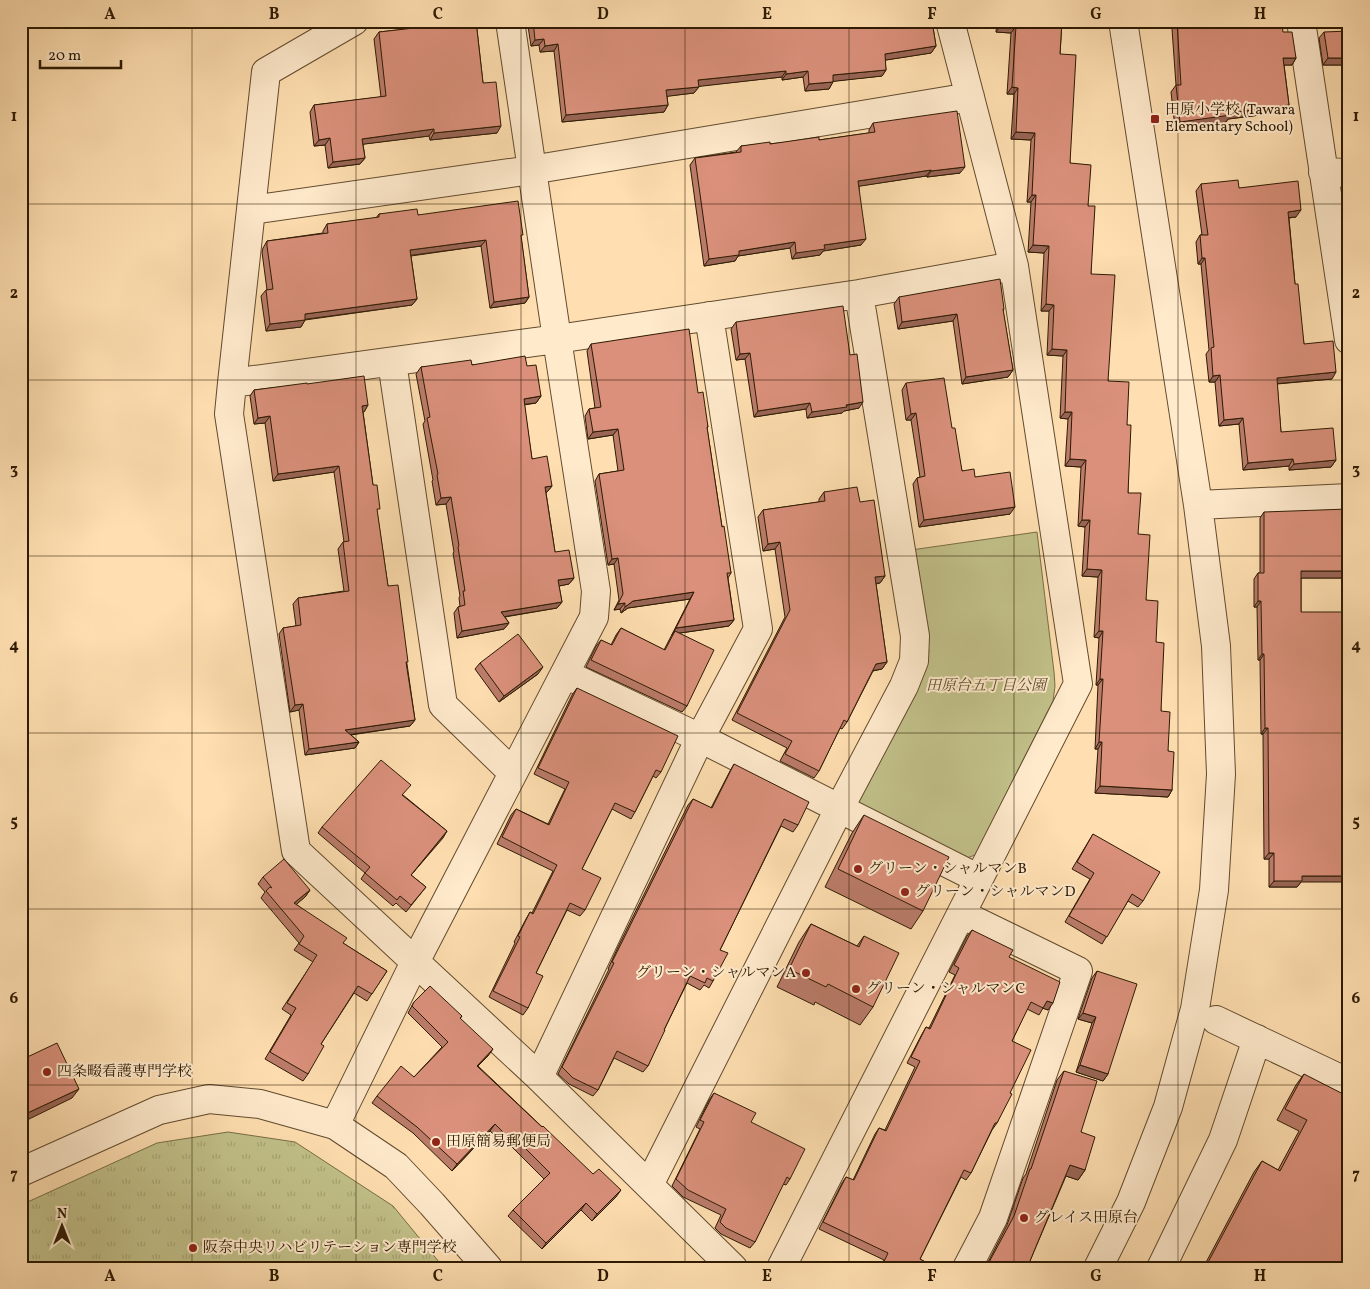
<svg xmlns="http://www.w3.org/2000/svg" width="1370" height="1289" viewBox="0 0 1370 1289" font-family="Vollkorn,'Noto Serif JP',serif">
  <defs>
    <pattern id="grass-tufts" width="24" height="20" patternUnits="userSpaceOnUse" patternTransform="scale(1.25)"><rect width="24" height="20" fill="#c2c18a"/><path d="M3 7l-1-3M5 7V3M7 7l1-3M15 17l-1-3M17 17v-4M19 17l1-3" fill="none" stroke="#a7a575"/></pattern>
  </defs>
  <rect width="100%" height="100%" fill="#ffdfb1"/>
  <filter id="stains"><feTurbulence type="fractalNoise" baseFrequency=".004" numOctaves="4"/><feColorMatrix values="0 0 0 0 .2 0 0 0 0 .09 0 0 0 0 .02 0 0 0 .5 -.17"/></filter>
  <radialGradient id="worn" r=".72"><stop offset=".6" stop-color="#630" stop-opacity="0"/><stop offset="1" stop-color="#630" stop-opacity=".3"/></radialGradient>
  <path fill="url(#grass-tufts)" stroke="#786e46" d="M 228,1132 L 295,1142 L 393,1206 L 444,1268 L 21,1268 L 21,1205 L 157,1143 Z"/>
  <path fill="#c2c18a" stroke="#786e46" d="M 1037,532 L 1054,672 L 1055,686 L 1053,701 L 975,855 L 959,861 L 856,802 L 908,700 L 929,652 L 911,550 Z"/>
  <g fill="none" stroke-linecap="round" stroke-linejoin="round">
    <g stroke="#624b2e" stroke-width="30">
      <path id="minor" d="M 354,21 L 266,72 L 232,383 L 229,414 L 296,851 L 539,1077 L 733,1268
        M 1301,21 L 1349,340
        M 1323,172 L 1349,173
        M 251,210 L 531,170 L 970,97
        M 392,362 L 443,705 L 513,773
        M 232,383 L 557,339 L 859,294 L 1014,266
        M 1198,505 L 1349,498
        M 565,674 L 700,738 L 979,879
        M 961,914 L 1078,971 L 993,1218 L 967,1268
        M 1216,1020 L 1349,1083
        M 539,1077 L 700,738 L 758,629 L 709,316
        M 335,1125 L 415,962 L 594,617 L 596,591 L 557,339 L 510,21
        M 21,1172 L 159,1110 L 209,1099 L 260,1104 L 335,1125 L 396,1166 L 432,1204 L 488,1268
        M 649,1185 L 839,809 L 904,686 L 914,661 L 915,636 L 859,294
        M 781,1268 L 1078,684 L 1014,266 L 950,21
        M 1098,1268 L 1131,1202 L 1168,1107 L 1195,1009 L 1214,890 L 1221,774 L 1216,646 L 1198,505 L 1123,21
        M 1161,1268 L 1223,1140 L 1257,1039"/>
    </g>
    <use href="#minor" stroke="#ffeacc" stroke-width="28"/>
  </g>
  <path fill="#bb7c6a" stroke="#2d1a03" d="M 435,21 L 476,21 L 483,83 L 497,133 L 430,140 L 429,136 L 363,144 L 365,158 L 360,164 L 328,168 L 325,145 L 314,146 L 310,112 L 314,105 L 381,97 L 374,39 L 379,32 L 435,26 Z
    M 532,21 L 932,21 L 936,46 L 931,53 L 885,60 L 886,70 L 882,76 L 833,81 L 829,89 L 805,91 L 803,77 L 782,80 L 782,77 L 699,86 L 694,93 L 667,96 L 668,105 L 664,112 L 562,122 L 554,51 L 540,52 L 539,45 L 531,46 L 528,26 Z
    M 997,21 L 1062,21 L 1060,54 L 1070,163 L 1088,206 L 1091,274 L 1108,381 L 1127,425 L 1128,493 L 1138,534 L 1146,600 L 1156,642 L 1161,711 L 1168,751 L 1172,790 L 1168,797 L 1095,793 L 1098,749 L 1095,749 L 1098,685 L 1096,685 L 1099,638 L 1094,637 L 1098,577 L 1082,576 L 1085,527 L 1078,526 L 1081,467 L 1065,466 L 1068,419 L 1060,418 L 1063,356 L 1047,355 L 1049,311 L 1041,311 L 1044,253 L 1028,252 L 1031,202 L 1027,202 L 1031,140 L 1011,139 L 1014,94 L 1007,94 L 1011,33 L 996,32 Z
    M 1177,22 L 1220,22 L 1265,26 L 1283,32 L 1296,58 L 1292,65 L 1284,65 L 1289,105 L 1284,112 L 1228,119 L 1226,122 L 1175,128 L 1171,92 L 1176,85 L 1172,29 Z
    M 1324,32 L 1349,65 L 1323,65 L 1319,38 Z
    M 873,123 L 960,173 L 927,177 L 926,176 L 859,186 L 861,245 L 823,251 L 820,255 L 792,259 L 790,248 L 738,256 L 735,261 L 704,266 L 690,165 L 695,158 L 736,152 L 741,146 L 819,140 L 869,133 L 869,130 Z
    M 1201,184 L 1239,188 L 1296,217 L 1289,218 L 1295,284 L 1304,344 L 1332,379 L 1277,384 L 1281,432 L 1336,460 L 1331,467 L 1289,470 L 1289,466 L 1243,470 L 1239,424 L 1219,426 L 1215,382 L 1209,382 L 1206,354 L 1209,350 L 1201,264 L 1198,264 L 1196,242 L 1200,235 L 1202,235 L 1196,191 Z
    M 379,214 L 418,215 L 521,237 L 529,297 L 525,303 L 490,308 L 481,246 L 411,256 L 417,299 L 412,305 L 305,320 L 301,327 L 266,331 L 261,296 L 266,290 L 267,290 L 262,252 L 263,248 L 267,241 L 323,233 L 323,231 L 327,224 L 376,218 Z
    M 899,297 L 1004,309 L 1003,311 L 1013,370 L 1008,377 L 962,384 L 953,321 L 898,329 L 894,304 Z
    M 736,322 L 859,408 L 844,411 L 842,413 L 807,418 L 806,409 L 754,417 L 745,359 L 736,360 L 731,329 Z
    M 591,344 L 698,393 L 708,427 L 707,428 L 722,527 L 731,573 L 728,578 L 734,620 L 729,626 L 680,633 L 687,706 L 682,712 L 586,667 L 596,646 L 601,640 L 611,645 L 616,635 L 621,628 L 664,650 L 690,599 L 628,608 L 621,613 L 620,609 L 614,610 L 619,600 L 614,564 L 608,565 L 595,481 L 599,474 L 618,471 L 613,435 L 588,439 L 585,416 L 589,409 L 595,408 L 587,351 Z
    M 472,365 L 527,366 L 541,396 L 536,403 L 524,405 L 532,459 L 552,486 L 547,492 L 546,493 L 555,552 L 574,578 L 569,584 L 559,586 L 562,602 L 557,608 L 505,617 L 509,623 L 504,629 L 457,638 L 454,613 L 458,607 L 460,606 L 459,598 L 460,596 L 453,553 L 454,552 L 446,504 L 436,505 L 432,481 L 433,480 L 423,424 L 425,421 L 416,374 L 421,367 Z
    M 906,383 L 952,428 L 962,471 L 975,477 L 1010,514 L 919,527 L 913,484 L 917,478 L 920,477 L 911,420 L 906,420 L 902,390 Z
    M 307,384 L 368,405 L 364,412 L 363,412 L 373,485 L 388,586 L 407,664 L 415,720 L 410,726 L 351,735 L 359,742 L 355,748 L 305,755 L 299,710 L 290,712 L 279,634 L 283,628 L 296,626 L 293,604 L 298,598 L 344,591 L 338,549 L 343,542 L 344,542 L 334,472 L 273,481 L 265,423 L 254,424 L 250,396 L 254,390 Z
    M 824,492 L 860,502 L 885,576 L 880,583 L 876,584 L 887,662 L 882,669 L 873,671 L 847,722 L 842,729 L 840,728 L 819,771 L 814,778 L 780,761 L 787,748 L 732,720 L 785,617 L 775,549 L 763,551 L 758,517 L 763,510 L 819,502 L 819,499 Z
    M 1264,512 L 1349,571 L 1344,578 L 1301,578 L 1301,882 L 1297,887 L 1269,887 L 1269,859 L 1264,859 L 1263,734 L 1261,734 L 1260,660 L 1258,660 L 1257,607 L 1254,607 L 1254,579 L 1258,573 L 1260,573 L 1260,518 Z
    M 480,663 L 538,674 L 499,702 L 475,669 Z
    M 577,688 L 661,772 L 656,778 L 653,776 L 635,812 L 631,819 L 612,809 L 582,869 L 585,910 L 580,916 L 567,910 L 536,973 L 528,1008 L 523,1015 L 489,997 L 515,943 L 514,942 L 526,919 L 530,912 L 532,913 L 553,871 L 497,844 L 511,815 L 516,809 L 548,824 L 565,789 L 534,774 L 572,695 Z
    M 734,764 L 798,825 L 793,832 L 781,826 L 720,950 L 713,981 L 709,988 L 704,985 L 700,990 L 687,983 L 664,1030 L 648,1066 L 643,1072 L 614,1058 L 598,1090 L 593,1096 L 569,1084 L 558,1074 L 609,969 L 608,969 L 618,947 L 688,805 L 693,799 L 711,808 L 730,771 Z
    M 403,795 L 447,831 L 411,875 L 426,887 L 406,912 L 396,903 L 393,906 L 361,879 L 365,873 L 318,833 L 322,827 Z
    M 864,815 L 923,911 L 911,929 L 825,887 L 852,833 Z
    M 1093,834 L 1143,901 L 1138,907 L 1128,901 L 1102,944 L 1065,922 L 1090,879 L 1072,869 Z
    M 263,877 L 310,890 L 305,897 L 296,904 L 343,943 L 387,971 L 367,1001 L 354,993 L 321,1044 L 308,1074 L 303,1081 L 265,1059 L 291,1015 L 282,1009 L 313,962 L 294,950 L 299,943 L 261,898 L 265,892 L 258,884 Z
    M 811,924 L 857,946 L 864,936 L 873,1007 L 860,1025 L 815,1002 L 814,1005 L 777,987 L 799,942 Z
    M 972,930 L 1009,957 L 1048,1010 L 1043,1008 L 1039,1015 L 1027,1009 L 1012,1041 L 1010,1093 L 997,1123 L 992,1130 L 971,1173 L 966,1180 L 961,1177 L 920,1259 L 935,1268 L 880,1268 L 884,1260 L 819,1229 L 842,1183 L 846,1177 L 853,1180 L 875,1134 L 879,1128 L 885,1130 L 915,1067 L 907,1063 L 922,1034 L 926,1027 L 929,1028 L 955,975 L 949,972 L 967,936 Z
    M 1097,971 L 1108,1074 L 1103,1081 L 1076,1072 L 1092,1023 L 1078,1019 L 1092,978 Z
    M 414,1002 L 462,1016 L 460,1019 L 488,1056 L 478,1066 L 616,1197 L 592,1221 L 581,1210 L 542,1249 L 508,1216 L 513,1210 L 544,1179 L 511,1146 L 509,1148 L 490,1131 L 452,1171 L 413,1133 L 372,1103 L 377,1096 L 414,1077 L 442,1047 L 408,1013 Z
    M 1064,1071 L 1081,1132 L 1085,1170 L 1078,1180 L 1066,1176 L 1027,1268 L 985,1268 L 1007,1225 L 1023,1178 L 1026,1174 L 1057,1080 Z
    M 1304,1074 L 1345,1268 L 1203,1268 L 1254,1172 L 1262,1161 L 1278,1170 L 1299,1131 L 1277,1120 L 1296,1085 Z
    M 714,1093 L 751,1122 L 790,1179 L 786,1185 L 783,1184 L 755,1242 L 750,1248 L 721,1234 L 715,1228 L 721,1215 L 683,1197 L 672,1186 L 700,1129 L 696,1127 L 709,1100 Z"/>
  <path fill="#996556" stroke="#2d1a03" d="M 1001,25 L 1016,26 L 1011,33 L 996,32 Z
    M 544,39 L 539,45 L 531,46 L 535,40 Z
    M 558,44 L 554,51 L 540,52 L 545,46 Z
    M 936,46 L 931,53 L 880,61 L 885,54 Z
    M 1283,58 L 1296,58 L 1292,65 L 1278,65 Z
    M 1328,58 L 1349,58 L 1349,65 L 1323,65 Z
    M 886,70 L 882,76 L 828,82 L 833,75 Z
    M 786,71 L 782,77 L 694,87 L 698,80 Z
    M 808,71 L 803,77 L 782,80 L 786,74 Z
    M 833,82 L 829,89 L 805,91 L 809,84 Z
    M 699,87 L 694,93 L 662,97 L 666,90 Z
    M 1012,87 L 1018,88 L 1014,94 L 1007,94 Z
    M 668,105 L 664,112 L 562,122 L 566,115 Z
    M 1289,105 L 1284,112 L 1228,119 L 1226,122 L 1175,128 L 1180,122 L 1231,113 Z
    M 501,126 L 497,133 L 430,140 L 434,133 Z
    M 434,129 L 429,136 L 357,145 L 362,139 Z
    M 1016,132 L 1035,133 L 1031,140 L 1011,139 Z
    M 330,138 L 325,145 L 314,146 L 319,140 Z
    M 365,158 L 360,164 L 328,168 L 333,162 Z
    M 965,167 L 960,173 L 927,177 L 931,171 Z
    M 931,170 L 926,176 L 854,187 L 858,181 Z
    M 1032,195 L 1036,195 L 1031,202 L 1027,202 Z
    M 1301,210 L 1296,217 L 1284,218 L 1288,212 Z
    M 866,239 L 861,245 L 823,251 L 820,255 L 792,259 L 796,253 L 824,245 Z
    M 486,240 L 481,246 L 406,256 L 410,250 Z
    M 795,242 L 790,248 L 738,256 L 735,261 L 704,266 L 709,259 L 739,251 Z
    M 1033,245 L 1049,246 L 1044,253 L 1028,252 Z
    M 1202,258 L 1205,258 L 1201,264 L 1198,264 Z
    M 529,297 L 525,303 L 490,308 L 494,302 Z
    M 417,299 L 412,305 L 300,320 L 305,314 Z
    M 1046,304 L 1054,305 L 1049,311 L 1041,311 Z
    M 957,314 L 953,321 L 898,329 L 902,322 Z
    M 305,320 L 301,327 L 266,331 L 270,324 Z
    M 1052,349 L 1067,350 L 1063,356 L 1047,355 Z
    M 750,353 L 745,359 L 736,360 L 740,354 Z
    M 1013,370 L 1008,377 L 962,384 L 966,377 Z
    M 1336,372 L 1332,379 L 1272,384 L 1277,378 Z
    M 1220,375 L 1215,382 L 1209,382 L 1213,376 Z
    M 541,396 L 536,403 L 519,405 L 524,399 Z
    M 863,402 L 859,408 L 844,411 L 842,413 L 807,418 L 812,412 Z
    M 810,403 L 806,409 L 754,417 L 758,411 Z
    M 368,405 L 364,412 L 357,413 L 362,406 Z
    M 1065,412 L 1072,412 L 1068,419 L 1060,418 Z
    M 916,413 L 911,420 L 906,420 L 911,414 Z
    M 270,416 L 265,423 L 254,424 L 258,418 Z
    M 1243,418 L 1239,424 L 1219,426 L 1224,420 Z
    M 618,429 L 613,435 L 588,439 L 593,432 Z
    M 1070,459 L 1086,460 L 1081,467 L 1065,466 Z
    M 1293,459 L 1289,466 L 1243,470 L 1248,463 Z
    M 1336,460 L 1331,467 L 1289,470 L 1294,464 Z
    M 339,466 L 334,472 L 273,481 L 278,474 Z
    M 552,486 L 547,492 L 541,493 L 545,487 Z
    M 451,497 L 446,504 L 436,505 L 441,498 Z
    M 1015,507 L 1010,514 L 919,527 L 924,520 Z
    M 1082,520 L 1090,520 L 1085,527 L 1078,526 Z
    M 780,542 L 775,549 L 763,551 L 768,544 Z
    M 618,558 L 614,564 L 608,565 L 612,559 Z
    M 1087,569 L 1102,570 L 1098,577 L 1082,576 Z
    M 1301,571 L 1349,571 L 1344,578 L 1296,578 Z
    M 885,576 L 880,583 L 870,584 L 875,577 Z
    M 574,578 L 569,584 L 554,587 L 558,580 Z
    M 694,592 L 690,599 L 628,608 L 621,613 L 625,607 L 633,601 Z
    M 1258,601 L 1261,601 L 1257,607 L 1254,607 Z
    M 562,602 L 557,608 L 496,618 L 501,612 Z
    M 625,603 L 620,609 L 614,610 L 618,604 Z
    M 734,620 L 729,626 L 673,634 L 675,631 L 672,635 L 676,628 Z
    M 509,623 L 504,629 L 457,638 L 462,631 Z
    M 1099,631 L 1103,631 L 1099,638 L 1094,637 Z
    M 1262,654 L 1264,654 L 1260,660 L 1258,660 Z
    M 887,662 L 882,669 L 871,671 L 876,664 Z
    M 543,667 L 538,674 L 499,702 L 504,696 Z
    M 1100,679 L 1103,679 L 1098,685 L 1096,685 Z
    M 303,704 L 299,710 L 290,712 L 295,705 Z
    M 415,720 L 410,726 L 340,736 L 345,730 Z
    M 1265,728 L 1268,728 L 1263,734 L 1261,734 Z
    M 359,742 L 355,748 L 305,755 L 309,749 Z
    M 1099,742 L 1102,742 L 1098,749 L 1095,749 Z
    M 1100,786 L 1172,790 L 1168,797 L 1095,793 Z
    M 447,831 L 443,838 L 406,881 L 411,875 Z
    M 1269,853 L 1274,853 L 1269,859 L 1264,859 Z
    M 1302,876 L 1349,876 L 1349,882 L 1301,882 L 1297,887 L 1269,887 L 1274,881 Z
    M 310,890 L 305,897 L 290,910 L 294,903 Z
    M 1047,1001 L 1053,1003 L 1048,1010 L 1042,1008 Z
    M 1083,1013 L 1096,1017 L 1092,1023 L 1078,1019 Z
    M 493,1049 L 488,1056 L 472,1072 L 477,1066 Z
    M 1080,1065 L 1108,1074 L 1103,1081 L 1076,1072 Z
    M 79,1089 L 72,1098 L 21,1123 L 21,1116 Z
    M 495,1124 L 490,1131 L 452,1171 L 457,1164 Z
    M 1070,1165 L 1085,1170 L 1078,1180 L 1063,1175 Z
    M 621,1190 L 616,1197 L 592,1221 L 597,1214 Z
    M 586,1203 L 581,1210 L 542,1249 L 546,1243 Z"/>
  <path fill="#da907b" stroke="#2d1a03" d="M 440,21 L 476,21 L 483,83 L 496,82 L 501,126 L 434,133 L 434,129 L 362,139 L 365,158 L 333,162 L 330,138 L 319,140 L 314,105 L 386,96 L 379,32 L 440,25 Z
    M 533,21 L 932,21 L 936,46 L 885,54 L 886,70 L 833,75 L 833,82 L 809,84 L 808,71 L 786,74 L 786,71 L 698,80 L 699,87 L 666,90 L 668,105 L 566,115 L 558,44 L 545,46 L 544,39 L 535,40 Z
    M 1001,21 L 1062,21 L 1060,54 L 1076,55 L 1070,163 L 1091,165 L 1088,206 L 1095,206 L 1091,274 L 1115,275 L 1108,381 L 1129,382 L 1127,425 L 1131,425 L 1128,493 L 1141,493 L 1138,534 L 1150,535 L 1146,600 L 1158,601 L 1156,642 L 1164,643 L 1161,711 L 1170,712 L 1168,751 L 1174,752 L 1172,790 L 1100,786 L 1102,742 L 1099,742 L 1103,679 L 1100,679 L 1103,631 L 1099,631 L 1102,570 L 1087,569 L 1090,520 L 1082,520 L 1086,460 L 1070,459 L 1072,412 L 1065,412 L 1067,350 L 1052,349 L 1054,305 L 1046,304 L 1049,246 L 1033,245 L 1036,195 L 1032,195 L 1035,133 L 1016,132 L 1018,88 L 1012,87 L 1016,26 L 1001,25 Z
    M 1194,21 L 1220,21 L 1220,22 L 1265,21 L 1265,26 L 1282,25 L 1283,32 L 1292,32 L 1296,58 L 1283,58 L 1289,105 L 1231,113 L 1231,115 L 1180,122 L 1176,85 L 1181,85 L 1177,22 Z
    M 1349,31 L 1349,58 L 1328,58 L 1324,32 Z
    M 957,111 L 965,167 L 931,171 L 931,170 L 858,181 L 866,239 L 824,245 L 825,249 L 796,253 L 795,242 L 739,251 L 739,255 L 709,259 L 695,158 L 741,152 L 741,146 L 770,142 L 770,144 L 819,137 L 819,140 L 875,132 L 873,123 Z
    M 1238,180 L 1239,188 L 1298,181 L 1301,210 L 1288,212 L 1295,284 L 1298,284 L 1304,344 L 1333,341 L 1336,372 L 1277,378 L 1281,432 L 1333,428 L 1336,460 L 1294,464 L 1293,459 L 1248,463 L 1243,418 L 1224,420 L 1220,375 L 1213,376 L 1211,348 L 1214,347 L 1205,258 L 1202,258 L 1200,235 L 1208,235 L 1201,184 Z
    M 518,201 L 523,235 L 521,235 L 529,297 L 494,302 L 486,240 L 410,250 L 417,299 L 305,314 L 305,320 L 270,324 L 266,290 L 273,289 L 267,246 L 267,241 L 328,233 L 327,224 L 379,217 L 379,214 L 417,209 L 418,215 Z
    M 1000,279 L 1004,309 L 1003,309 L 1013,370 L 966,377 L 957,314 L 902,322 L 899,297 Z
    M 843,306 L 850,355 L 857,354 L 863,402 L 846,405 L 847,407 L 812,412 L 810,403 L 758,411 L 750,353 L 740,354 L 736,322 Z
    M 689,329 L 698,393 L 703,392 L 708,427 L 707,427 L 722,527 L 724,526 L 731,573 L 727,573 L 734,620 L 676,628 L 694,592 L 633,601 L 625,607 L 625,603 L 618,604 L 623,594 L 618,558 L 612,559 L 599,474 L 624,470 L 618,429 L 593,432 L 589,409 L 601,407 L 591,344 Z
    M 525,356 L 527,366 L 536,365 L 541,396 L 524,399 L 532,459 L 547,456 L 552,486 L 545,487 L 555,552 L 569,550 L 574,578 L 558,580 L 562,602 L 501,612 L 509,623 L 462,631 L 458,607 L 465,605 L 463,591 L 465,591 L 458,547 L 459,546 L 451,497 L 441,498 L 437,475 L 438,474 L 427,418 L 430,417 L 421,367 L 471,360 L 472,365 Z
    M 364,376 L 368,405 L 362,406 L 373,485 L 377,485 L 380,509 L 377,509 L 388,586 L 398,585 L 408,662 L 406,662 L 415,720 L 345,730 L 359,742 L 309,749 L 303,704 L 295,705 L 283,628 L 301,625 L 298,598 L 349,591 L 343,542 L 349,541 L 339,466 L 278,474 L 270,416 L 258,418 L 254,390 L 307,383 L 307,384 Z
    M 944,378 L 952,428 L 955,428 L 962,471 L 974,469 L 975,477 L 1010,472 L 1015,507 L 924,520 L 917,478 L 925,476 L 916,413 L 911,414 L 906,383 Z
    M 857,487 L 860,502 L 874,500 L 885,576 L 875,577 L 887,662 L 876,664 L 847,722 L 844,720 L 819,771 L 785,754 L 792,741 L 737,713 L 790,610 L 780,542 L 768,544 L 763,510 L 825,501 L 824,492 Z
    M 1348,509 L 1349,571 L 1301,571 L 1301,612 L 1349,612 L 1349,876 L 1302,876 L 1302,881 L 1274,881 L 1274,853 L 1269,853 L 1268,728 L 1265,728 L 1264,654 L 1262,654 L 1261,601 L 1258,601 L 1258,573 L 1264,573 L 1264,512 Z
    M 621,628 L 665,650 L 675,631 L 714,650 L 687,706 L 591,660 L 601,640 L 612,645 Z
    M 518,634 L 543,667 L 504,696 L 480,663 Z
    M 577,688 L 678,736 L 661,772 L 656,770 L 635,812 L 615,803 L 582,869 L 601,878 L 585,910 L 570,903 L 536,973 L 543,976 L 528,1008 L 493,991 L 520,937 L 518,936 L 530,912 L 533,914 L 557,865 L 502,837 L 516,809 L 549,825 L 569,782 L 538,768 Z
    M 381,760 L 411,785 L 402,795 L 447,831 L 411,875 L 426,887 L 411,905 L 400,896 L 397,900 L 365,873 L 370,867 L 322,827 Z
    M 734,764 L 809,802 L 798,825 L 784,819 L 720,950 L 728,953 L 713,981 L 707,978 L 705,983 L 690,976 L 664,1030 L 665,1030 L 648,1066 L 617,1051 L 598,1090 L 573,1078 L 562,1067 L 614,963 L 612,962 L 623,940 L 693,799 L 712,808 Z
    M 864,815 L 949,857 L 923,911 L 838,869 Z
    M 1093,834 L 1160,872 L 1143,901 L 1132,894 L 1107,937 L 1069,916 L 1094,873 L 1077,862 Z
    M 284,859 L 310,890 L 294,903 L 347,938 L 343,943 L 387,971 L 372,994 L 358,986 L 321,1044 L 324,1046 L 308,1074 L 270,1052 L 296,1008 L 287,1003 L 317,955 L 299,944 L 304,936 L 266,891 L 270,887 L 272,888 L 263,877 Z
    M 811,924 L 859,947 L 864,936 L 899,953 L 873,1007 L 828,984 L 826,987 L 789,969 Z
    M 972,930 L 1013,950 L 1009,957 L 1060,982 L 1053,1003 L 1047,1001 L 1043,1008 L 1031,1002 L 1012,1041 L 1031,1050 L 1010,1093 L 1012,1094 L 997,1123 L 995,1123 L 971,1173 L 964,1170 L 920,1259 L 935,1267 L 935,1268 L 881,1268 L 888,1253 L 823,1222 L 846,1177 L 854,1180 L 879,1128 L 886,1131 L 920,1061 L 911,1057 L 926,1027 L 930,1029 L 959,968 L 954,965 Z
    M 1097,971 L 1137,984 L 1108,1074 L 1080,1065 L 1096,1017 L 1083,1013 Z
    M 430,986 L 462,1016 L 460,1018 L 493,1049 L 477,1066 L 542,1127 L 543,1126 L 593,1174 L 599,1169 L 621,1190 L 597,1214 L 586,1203 L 546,1243 L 513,1210 L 550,1173 L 516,1139 L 513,1142 L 495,1124 L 457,1164 L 417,1127 L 377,1096 L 401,1066 L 414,1077 L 448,1042 L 412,1006 L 414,1002 Z
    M 57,1043 L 79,1089 L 21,1116 L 21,1060 Z
    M 1064,1071 L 1097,1081 L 1081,1132 L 1095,1137 L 1085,1170 L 1070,1165 L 1027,1268 L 986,1268 L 987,1266 L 1014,1216 L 1030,1169 L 1031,1169 Z
    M 1304,1074 L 1349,1097 L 1349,1261 L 1345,1268 L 1205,1268 L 1262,1161 L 1280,1171 L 1307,1120 L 1285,1109 Z
    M 714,1093 L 756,1113 L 751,1122 L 805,1149 L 790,1179 L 787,1177 L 755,1242 L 726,1228 L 720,1222 L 726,1209 L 688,1190 L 676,1179 L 704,1122 L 700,1120 Z"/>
  <path fill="none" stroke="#2d1a03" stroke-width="1" stroke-opacity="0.55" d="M 192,21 L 192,1268M 356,21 L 356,1268M 521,21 L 521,1268M 685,21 L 685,1268M 849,21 L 849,1268M 1014,21 L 1014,1268M 1178,21 L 1178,1268M 21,204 L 1349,204M 21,380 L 1349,380M 21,556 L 1349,556M 21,733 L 1349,733M 21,909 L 1349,909M 21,1085 L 1349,1085"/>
  <g fill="#8f2418" stroke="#ffeacc" stroke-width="2">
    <rect x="1150" y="114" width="10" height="10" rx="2.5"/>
    <circle cx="858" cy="869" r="5"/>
    <circle cx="905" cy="892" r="5"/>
    <circle cx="806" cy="973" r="5"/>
    <circle cx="856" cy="989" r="5"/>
    <circle cx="47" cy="1072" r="5"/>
    <circle cx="436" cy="1142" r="5"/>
    <circle cx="1024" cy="1218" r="5"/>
    <circle cx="193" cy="1248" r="5"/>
  </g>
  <g text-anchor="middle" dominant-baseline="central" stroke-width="4" stroke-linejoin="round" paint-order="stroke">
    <g font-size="15" fill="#2d1a03" stroke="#ffeacc" text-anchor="start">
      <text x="1165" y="110">田原小学校 (Tawara<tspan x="1165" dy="17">Elementary School)</tspan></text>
      <text x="868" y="869">グリーン・シャルマンB</text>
      <text x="915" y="892">グリーン・シャルマンD</text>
      <text x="796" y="973" text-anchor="end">グリーン・シャルマンA</text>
      <text x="866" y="989">グリーン・シャルマンC</text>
      <text x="57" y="1072">四条畷看護専門学校</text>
      <text x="446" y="1142">田原簡易郵便局</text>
      <text x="1034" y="1218">グレイス田原台</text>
      <text x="203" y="1248">阪奈中央リハビリテーション専門学校</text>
    </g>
    <g font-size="15" font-style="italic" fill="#5a4c2c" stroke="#ffeacc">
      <text x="986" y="686">田原台五丁目公園</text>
    </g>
  </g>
  <rect width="1370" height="1289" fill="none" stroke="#ffdfb1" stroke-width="55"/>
  <g transform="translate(62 1226)" stroke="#ffeacc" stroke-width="4" paint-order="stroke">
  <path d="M0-4L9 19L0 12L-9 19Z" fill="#2d1a03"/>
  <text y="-8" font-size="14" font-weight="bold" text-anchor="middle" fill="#2d1a03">N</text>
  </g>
  <path d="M40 60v8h81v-8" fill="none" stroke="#2d1a03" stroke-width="2.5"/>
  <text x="48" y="60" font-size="15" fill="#2d1a03" stroke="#ffeacc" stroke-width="4" paint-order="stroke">20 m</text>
  <rect x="28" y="28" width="1314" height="1234" fill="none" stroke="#2d1a03" stroke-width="2"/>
  <g font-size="16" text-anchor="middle" font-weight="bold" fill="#2d1a03">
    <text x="110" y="19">A</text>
    <text x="274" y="19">B</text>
    <text x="438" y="19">C</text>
    <text x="603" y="19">D</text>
    <text x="767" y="19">E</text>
    <text x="932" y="19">F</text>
    <text x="1096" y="19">G</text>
    <text x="1260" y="19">H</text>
    <text x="14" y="121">1</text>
    <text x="1356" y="121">1</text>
    <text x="14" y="298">2</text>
    <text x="1356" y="298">2</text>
    <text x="14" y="474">3</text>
    <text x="1356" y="474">3</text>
    <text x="14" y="650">4</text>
    <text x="1356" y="650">4</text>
    <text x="14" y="826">5</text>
    <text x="1356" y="826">5</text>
    <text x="14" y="1003">6</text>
    <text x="1356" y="1003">6</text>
    <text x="14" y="1179">7</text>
    <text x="1356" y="1179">7</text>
    <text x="110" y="1281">A</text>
    <text x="274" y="1281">B</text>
    <text x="438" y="1281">C</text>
    <text x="603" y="1281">D</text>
    <text x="767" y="1281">E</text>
    <text x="932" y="1281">F</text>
    <text x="1096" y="1281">G</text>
    <text x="1260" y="1281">H</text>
  </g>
  <rect width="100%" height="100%" filter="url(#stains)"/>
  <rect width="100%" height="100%" fill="url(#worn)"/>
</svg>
